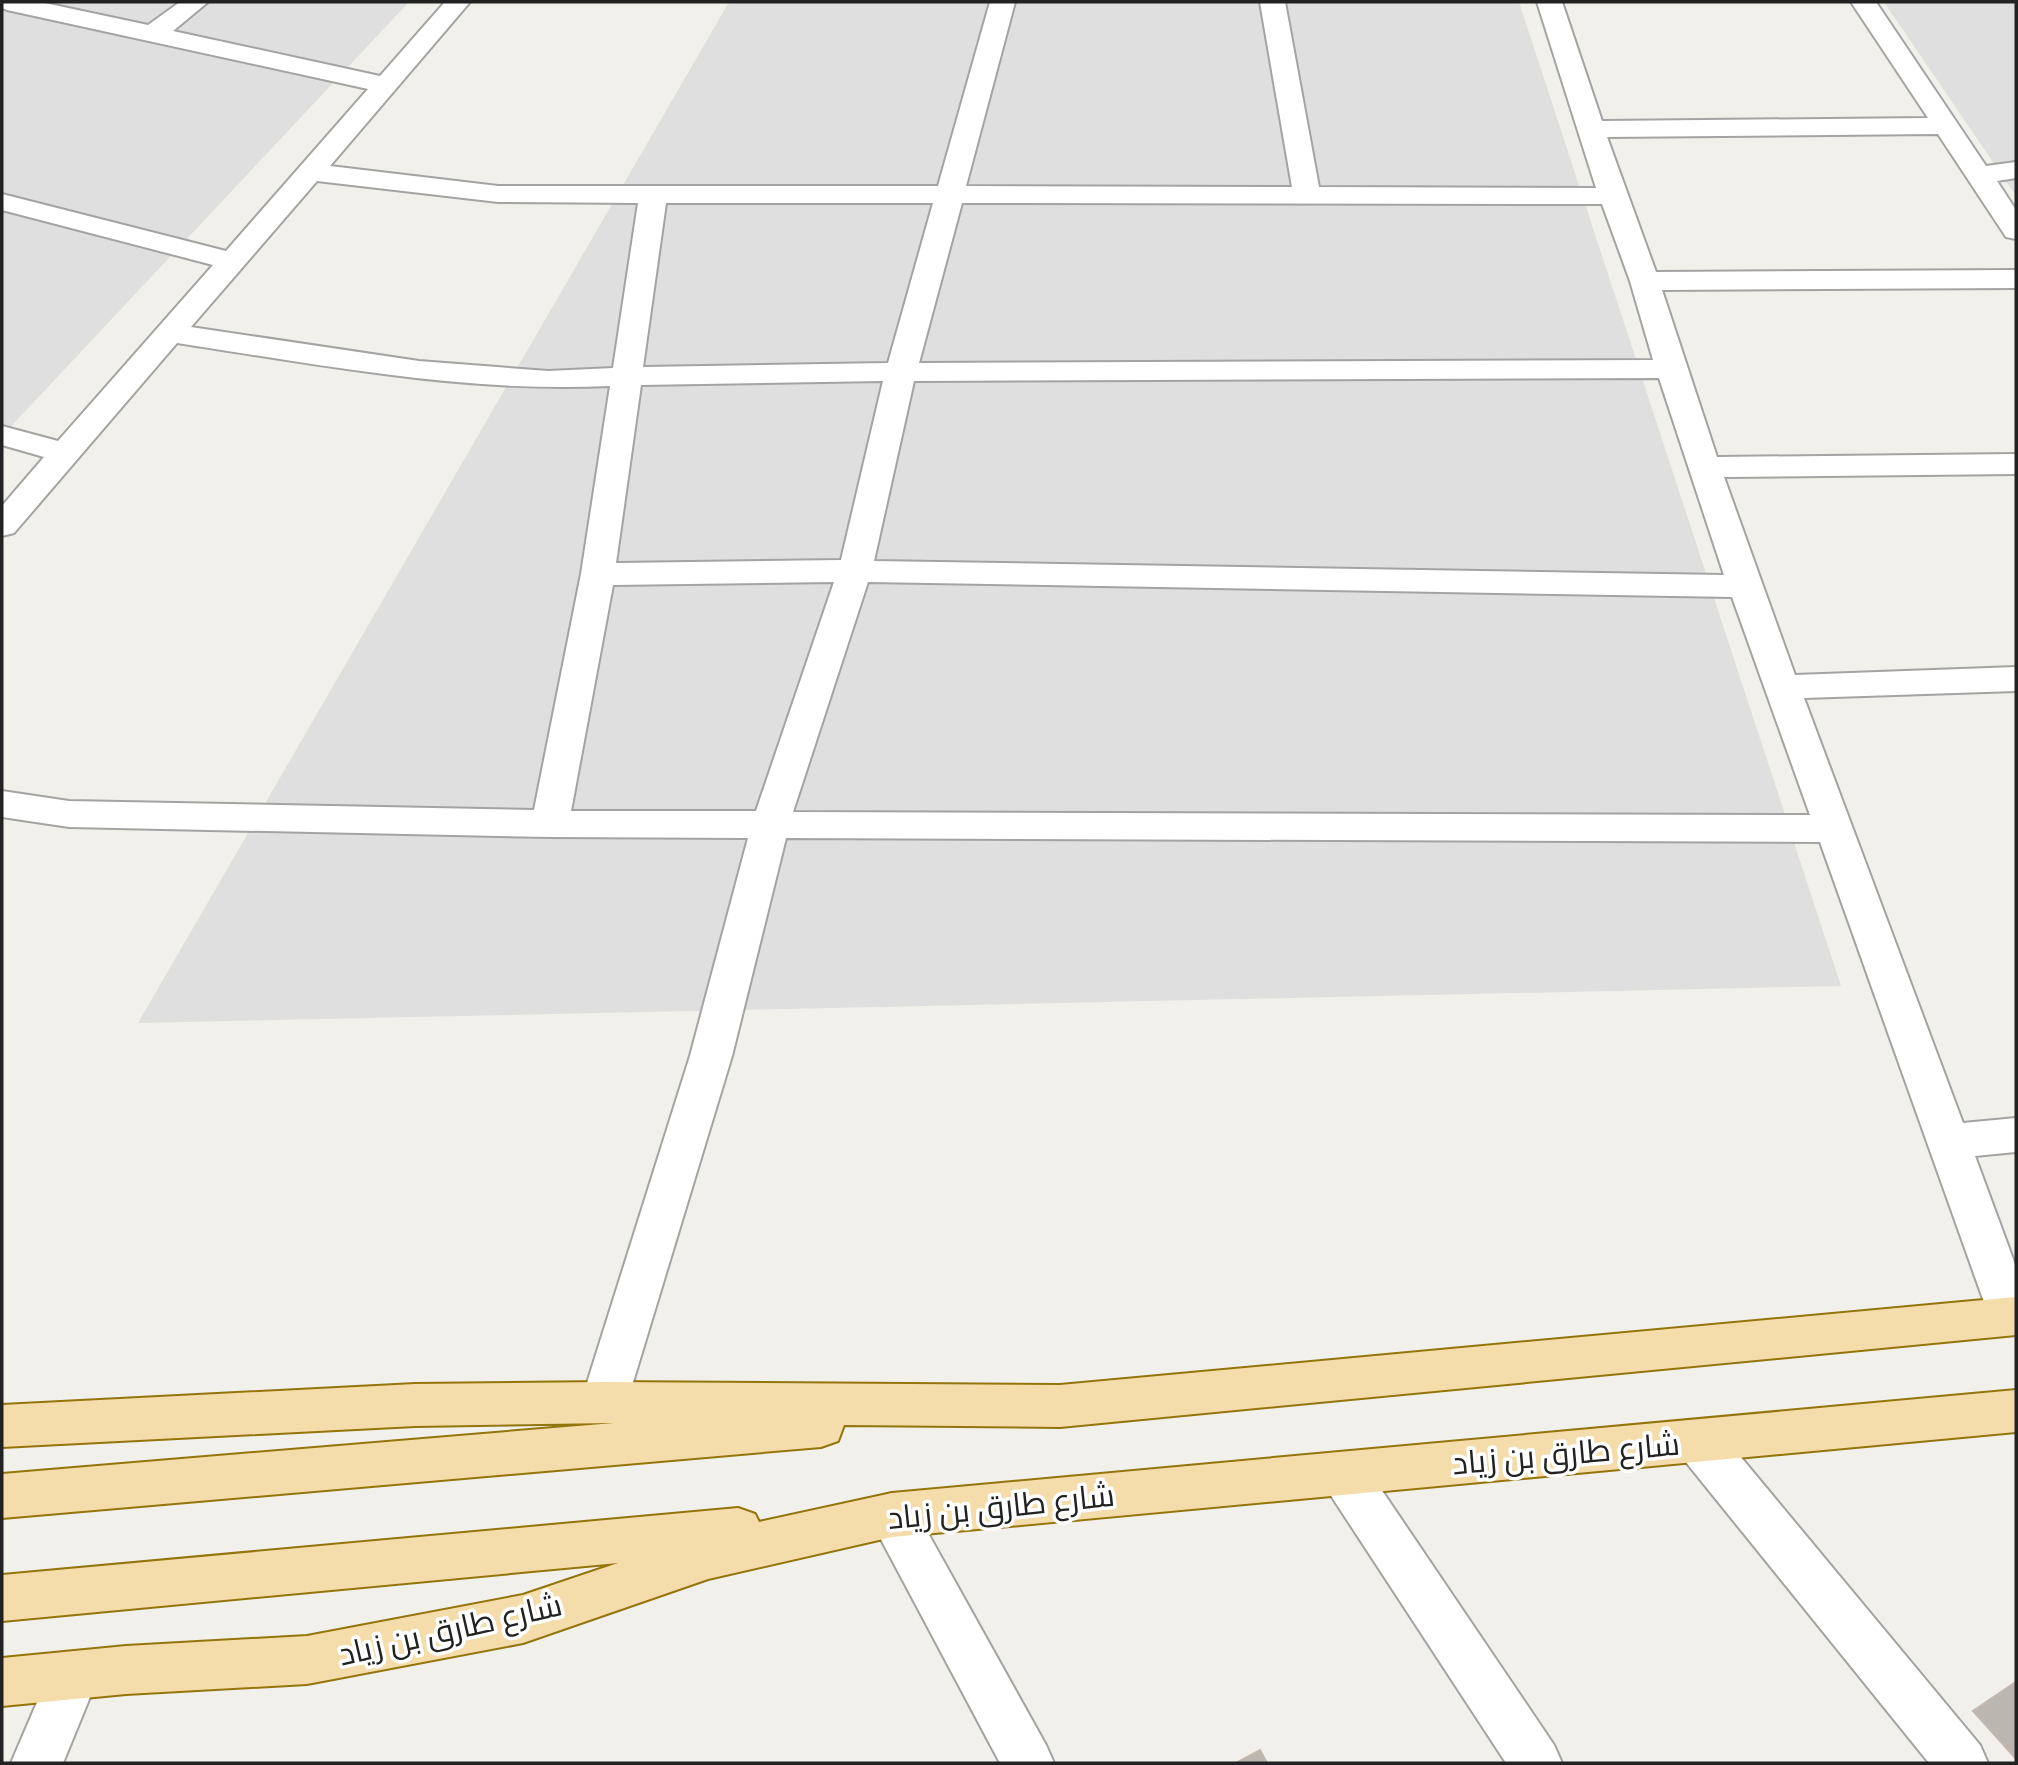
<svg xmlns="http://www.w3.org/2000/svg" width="2018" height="1765" viewBox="0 0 2018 1765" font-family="Cabin,Cairo,sans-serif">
  <rect width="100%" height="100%" fill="#f1f0ea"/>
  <path fill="#e0dfdf" d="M 2,2 L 409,2 L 2,436 Z
    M 729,2 L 1519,2 L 1841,986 L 138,1023 Z
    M 1884,2 L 2016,2 L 2016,196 Z"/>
  <path fill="#bbb6af" stroke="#c2b8ad" stroke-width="2" d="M 2016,1682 L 2016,1759 L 1973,1711 Z
    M 1260,1750 L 1267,1763 L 1236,1763 Z"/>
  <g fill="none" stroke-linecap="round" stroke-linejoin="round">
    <g stroke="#a3a3a3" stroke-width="4">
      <path id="street" d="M 2,2 L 40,2 L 148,25 L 180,2 L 208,2 L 173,31 L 380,76 L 445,2 L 470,2 L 330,166 L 498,186 L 938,186 L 990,2 L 1015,2 L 966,186 L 1292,187 L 1260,2 L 1285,2 L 1319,187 L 1596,188 L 1537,2 L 1562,2 L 1602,121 L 1928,118 L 1851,2 L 1876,2 L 1986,166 L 2016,162 L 2016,178 L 1997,181 L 2016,210 L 2016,239 L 2006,237 L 1938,134 L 1607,137 L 1656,272 L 2016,270 L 2016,288 L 1662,290 L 1717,457 L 2016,454 L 2016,474 L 1724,477 L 1795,675 L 2016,667 L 2016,691 L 1804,698 L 1963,1123 L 2016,1118 L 2016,1152 L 1975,1156 L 2016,1267 L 2016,1334 L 2012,1335 L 1996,1330 L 1989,1316 L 1820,842 L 786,838 L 732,1056 L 627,1402 L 620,1416 L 604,1422 L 588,1416 L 581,1402 L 690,1056 L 748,838 L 550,837 L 69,827 L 2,817 L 2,791 L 69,801 L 534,810 L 581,574 L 610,386 C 465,393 321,365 177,343 L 14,533 L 2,536 L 2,506 L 44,457 L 2,445 L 2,426 L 58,441 L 213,265 L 2,210 L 2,194 L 226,251 L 368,89 L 7,10 L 2,8 ZM 317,181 L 498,202 L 638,203 L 613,368 L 548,371 L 419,361 L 191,327 ZM 666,203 L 933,203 L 888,363 L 643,367 ZM 962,203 L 1602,204 L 1630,281 L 1653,360 L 919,363 ZM 1659,378 L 1724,575 L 874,561 L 914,381 ZM 883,381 L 841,560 L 616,563 L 641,385 ZM 834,582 L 756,811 L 571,811 L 613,585 ZM 868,582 L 1732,597 L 1810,815 L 793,812 Z
        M 1698,1420 L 1715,1426 L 1980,1745 L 1988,1763 L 1929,1763 L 1681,1456 L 1674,1441 L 1681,1426 Z
        M 1343,1452 L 1360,1458 L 1554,1745 L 1562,1763 L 1506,1763 L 1326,1488 L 1319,1473 L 1326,1458 Z
        M 892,1493 L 909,1499 L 1046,1745 L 1054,1763 L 1000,1763 L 868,1515 L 875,1499 Z
        M 74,1651 L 92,1658 L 99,1675 L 63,1763 L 11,1763 L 56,1658 Z"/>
    </g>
    <g stroke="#93750c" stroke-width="4">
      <path id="primary" d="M 2016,1297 L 2016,1335 L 1060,1427 L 844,1425 L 838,1441 L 821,1447 L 2,1518 L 2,1474 L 614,1423 L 415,1426 L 2,1447 L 2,1405 L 415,1384 L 604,1382 L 1060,1385 Z
        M 2016,1390 L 2016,1432 L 892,1537 L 708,1579 L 523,1643 L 307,1684 L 126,1694 L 2,1706 L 2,1658 L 126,1646 L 307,1636 L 523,1595 L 618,1563 L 2,1621 L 2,1575 L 738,1508 L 755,1514 L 759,1522 L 892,1493 Z"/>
    </g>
    <use href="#street" fill="#fff" fill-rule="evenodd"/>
    <use href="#primary" fill="#f5ddab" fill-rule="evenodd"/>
  </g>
  <g text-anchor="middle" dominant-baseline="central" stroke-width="7" stroke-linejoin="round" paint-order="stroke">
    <g font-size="32" fill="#222" stroke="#fff">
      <text transform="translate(1566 1453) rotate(-5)">شارع طارق بن زياد</text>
      <text transform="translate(1001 1506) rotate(-6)">شارع طارق بن زياد</text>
      <text transform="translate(450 1629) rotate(-13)">شارع طارق بن زياد</text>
    </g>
  </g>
  <rect width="2018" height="1765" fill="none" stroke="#222222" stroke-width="7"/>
</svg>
